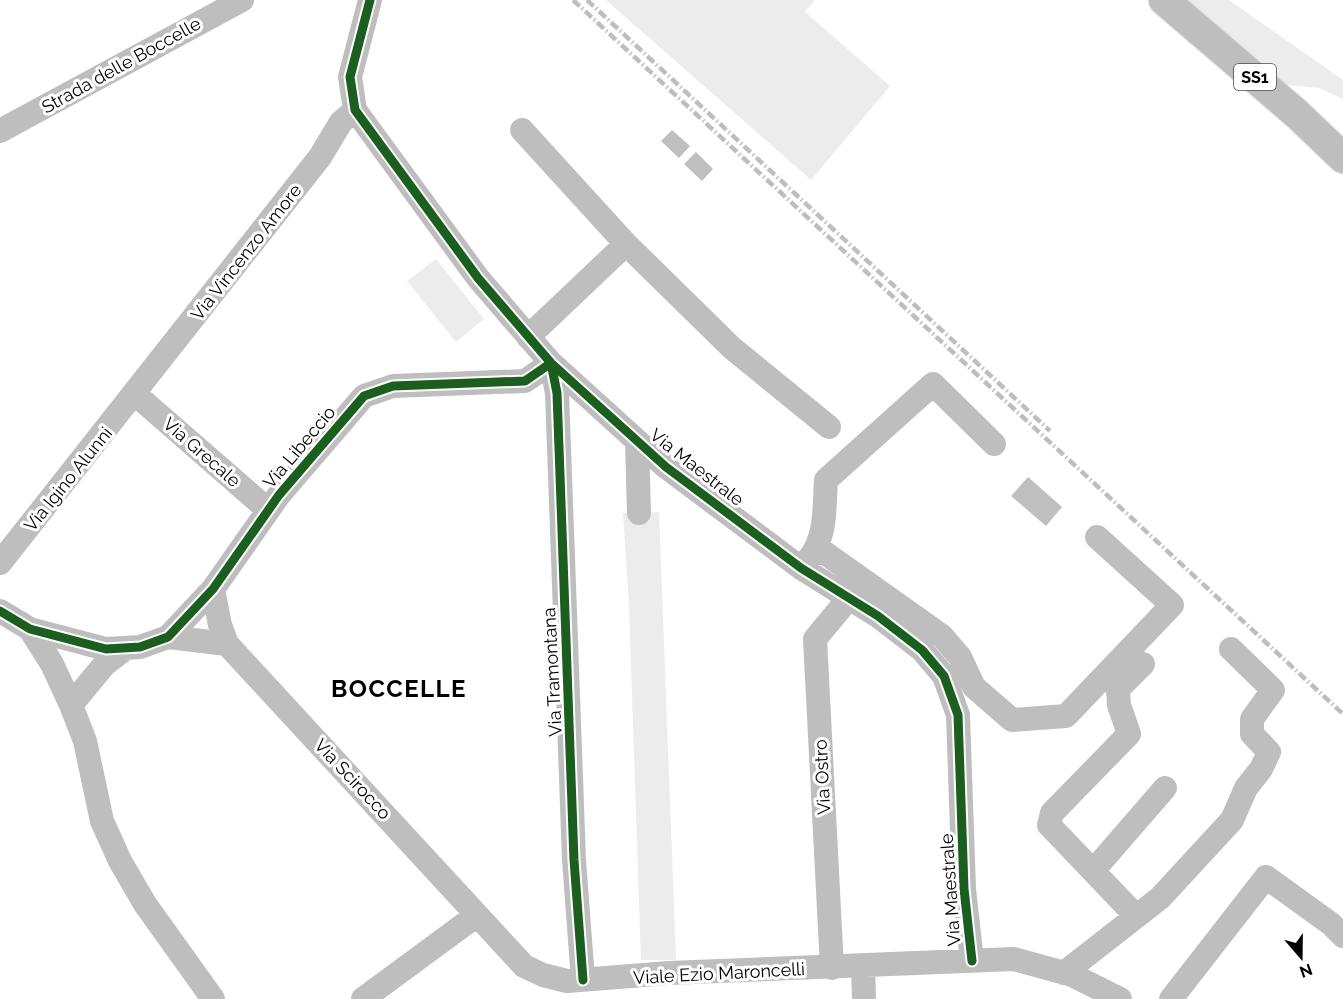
<svg xmlns="http://www.w3.org/2000/svg" width="1343" height="999" viewBox="0 0 1343 999" font-family="Raleway,sans-serif">
  <rect width="100%" height="100%" fill="#fff"/>
  <path fill="#ececec" d="M 606,0 L 815,0 L 805,12 L 890,86 L 811,180 Z
    M 1181,0 L 1229,0 L 1343,80 L 1343,99 L 1319,88 L 1283,85 Z
    M 436,259 L 484,319 L 456,342 L 407,281 Z
    M 659,512 L 676,960 L 641,960 L 629,606 L 623,513 Z"/>
  <path fill="#bfbfbf" d="M 672,130 L 690,146 L 679,158 L 661,141 Z
    M 696,152 L 713,169 L 702,181 L 684,164 Z
    M 1028,477 L 1062,507 L 1046,526 L 1011,496 Z"/>
  <g fill="none" stroke-linecap="round" stroke-linejoin="round">
    <g stroke="#dbdbdb" stroke-width="32">
      <path id="major" d="M 1164,0 L 1297,114 L 1343,158"/>
    </g>
    <path stroke="#bebebe" stroke-width="24" d="M 370,0 L 350,77 L 355,110 L 478,278 L 551,363 L 666,467 L 801,568 L 878,616 L 922,650 L 944,676 L 958,715 L 964,889 L 972,961
      M 522,130 L 626,244 L 732,348 L 829,427
      M 0,131 L 242,0
      M 528,337 L 626,244
      M 135,394 L 268,510
      M 637,441 L 639,513
      M 818,548 L 942,636 L 960,657 L 974,687 L 1012,720 L 1066,716 L 1172,605 L 1097,537
      M 808,560 C 827,537 824,508 826,480 L 933,384 L 994,444
      M 0,563 L 320,157 L 341,122 L 355,110
      M 213,589 L 220,625 L 227,644 L 524,966 L 543,975 L 567,981 L 669,973 L 1014,959 L 1072,975 L 1120,999
      M 0,611 L 30,629 L 106,649 L 140,647 L 168,637 L 213,589 L 279,495 L 364,396 L 393,386 L 525,381 L 551,363 L 557,393 L 574,860 L 583,980
      M 30,629 L 52,664 L 71,705 L 104,665 L 126,648
      M 168,637 L 227,644
      M 71,705 L 85,741 L 102,821 L 120,861 L 145,904 L 213,999
      M 1093,871 L 1165,788
      M 1136,916 L 1049,825 L 1052,813 L 1129,734 L 1119,705 L 1118,689 L 1143,664
      M 863,966 L 864,999
      M 832,968 L 815,639 L 849,598
      M 1064,973 L 1160,898 L 1232,820 L 1246,788 L 1261,769 L 1269,752 L 1252,734 L 1252,719 L 1273,690 L 1231,649
      M 363,999 L 477,915
      M 1171,999 L 1266,877 L 1331,924 L 1343,936"/>
    <use href="#major" stroke="#bebebe" stroke-width="30"/>
    <path stroke="#bebebe" stroke-width="4.5" stroke-dasharray="9 3 1.5 3" stroke-linecap="butt" d="M 573,0 L 1343,714
      M 587,0 L 1050,431"/>
    <g stroke="#fff" stroke-width="13">
      <path id="cycleway" d="M 370,0 L 350,77 L 355,110 L 478,278 L 551,363 L 666,467 L 801,568 L 878,616 L 922,650 L 944,676 L 958,715 L 964,889 L 972,961
        M 0,611 L 30,629 L 106,649 L 140,647 L 168,637 L 213,589 L 279,495 L 364,396 L 393,386 L 525,381 L 551,363 L 557,393 L 574,860 L 583,980"/>
    </g>
    <use href="#cycleway" stroke="#1b5e20" stroke-width="9"/>
  </g>
  <g text-anchor="middle" dominant-baseline="central" stroke-width="6" stroke-linejoin="round" paint-order="stroke">
    <rect fill="#fff" stroke="#4c4c4c" stroke-width="1.5" x="1234" y="64" width="42" height="26" rx="4.5"/>
    <g font-size="16" font-weight="bold" fill="#000">
      <text x="1255" y="77">SS1</text>
    </g>
    <g font-size="18" fill="#000" stroke="#fff">
      <text transform="translate(121 65) rotate(-29)">Strada delle Boccelle</text>
      <text transform="translate(246 252) rotate(-52)">Via Vincenzo Amore</text>
      <text transform="translate(299 447) rotate(-50)">Via Libeccio</text>
      <text transform="translate(202 452) rotate(41)">Via Grecale</text>
      <text transform="translate(697 467) rotate(38)">Via Maestrale</text>
      <text transform="translate(68 479) rotate(-51)">Via Igino Alunni</text>
      <text transform="translate(552 672) rotate(-93)">Via Tramontana</text>
      <text transform="translate(822 777) rotate(-93)">Via Ostro</text>
      <text transform="translate(353 779) rotate(47)">Via Scirocco</text>
      <text transform="translate(950 890) rotate(-94)">Via Maestrale</text>
      <text transform="translate(719 973) rotate(-3)">Viale Ezio Maroncelli</text>
    </g>
    <g font-size="24" font-weight="bold" letter-spacing="1.5" fill="#000" stroke="#fff">
      <text x="399" y="688">BOCCELLE</text>
    </g>
  </g>
  <g transform="translate(1301 957) rotate(160)" stroke="#ffffff" stroke-width="4.5" paint-order="stroke">
  <path d="M0-4.5L10 22L0 15L-10 22Z" fill="#000000"/>
  <text y="-9" font-size="16" font-weight="bold" text-anchor="middle" fill="#000000">N</text>
  </g>
</svg>
